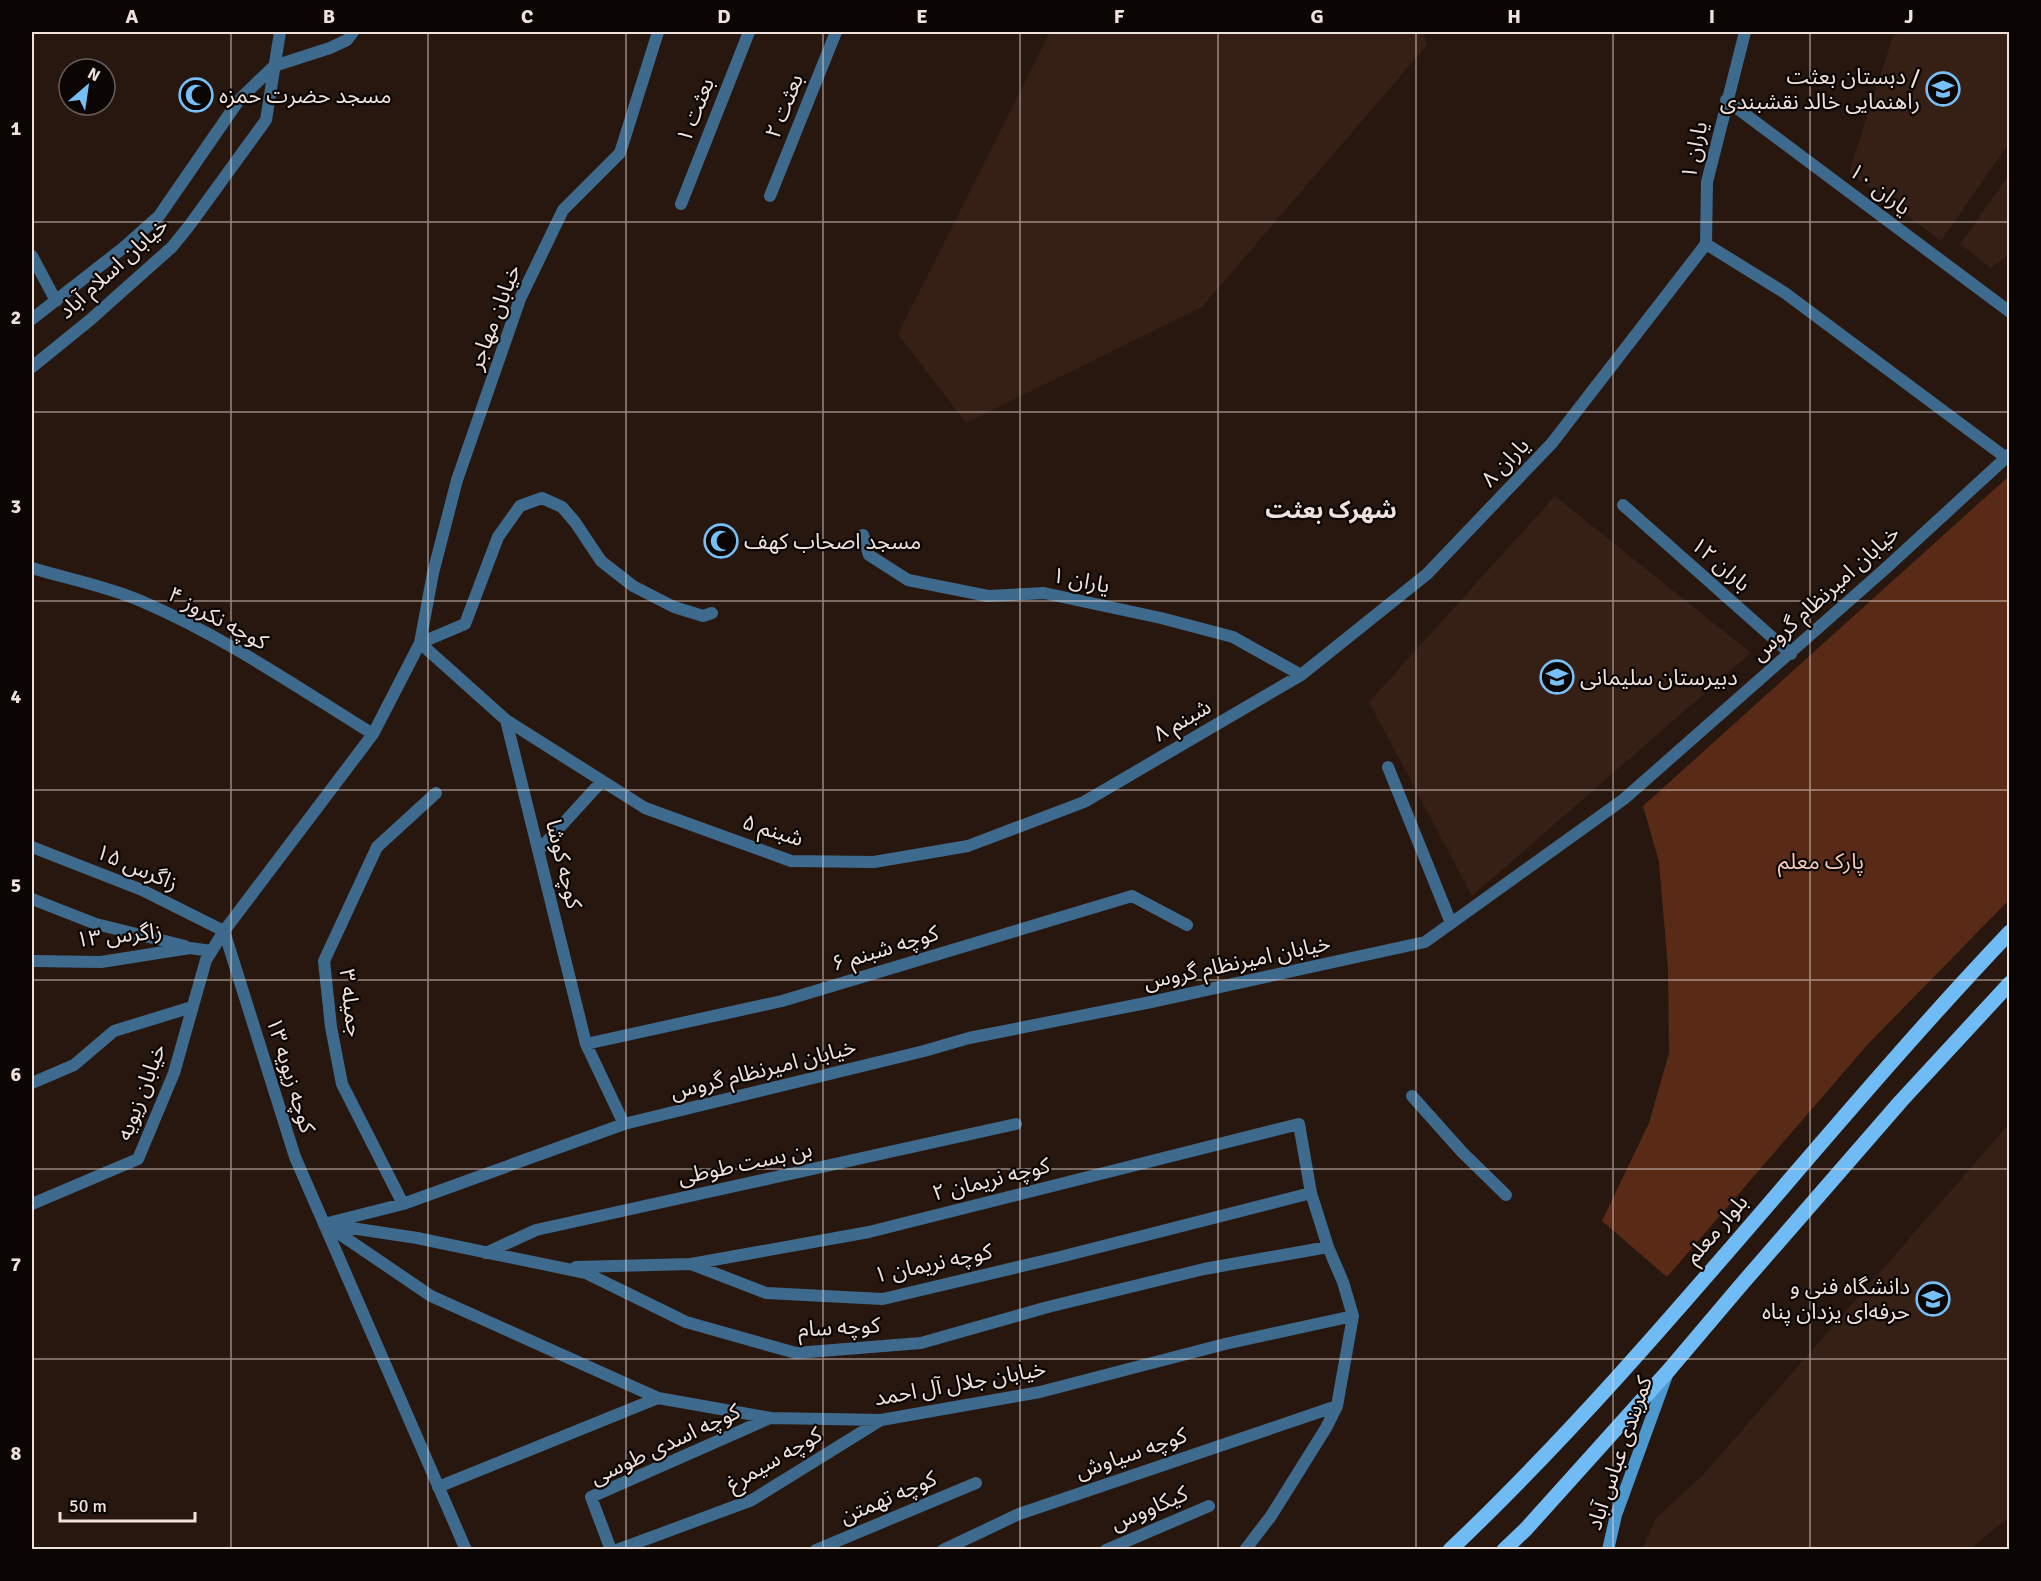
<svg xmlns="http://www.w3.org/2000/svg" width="2041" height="1581" viewBox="0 0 2041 1581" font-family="Signika,'Noto Sans Arabic',sans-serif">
  <rect width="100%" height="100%" fill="#28170f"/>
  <path fill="#361f15" d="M 1050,32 L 1423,32 L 1427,45 L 1202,307 L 966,423 L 898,334 Z
    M 1900,32 L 2009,32 L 2009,143 L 1941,241 L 1849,172 L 1893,36 Z
    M 2009,175 L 2009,254 L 1991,268 L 1960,244 Z
    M 1555,496 L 1751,653 L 1472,896 L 1369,702 Z
    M 2009,1124 L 2009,1517 L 1970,1549 L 1642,1549 L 1656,1518 L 1704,1474 Z"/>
  <path fill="#592a16" d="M 2009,476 L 2009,900 L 1868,1044 L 1667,1277 L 1602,1221 L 1649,1123 L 1669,1053 L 1668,968 L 1659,862 L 1643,806 Z"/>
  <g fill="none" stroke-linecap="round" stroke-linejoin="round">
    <path stroke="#3e6b8d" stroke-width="12" d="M 1726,100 L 2010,312
      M 770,196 L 836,32
      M 681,204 L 749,32
      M 1706,244 L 1785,293 L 2005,457
      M 1706,244 L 1707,182 L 1745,32
      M 32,256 L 56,301
      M 32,319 L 123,248 L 159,216 L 239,100 L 274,66 L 330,48 L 347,40 L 353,32
      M 32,367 L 90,320 L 172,247 L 189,226 L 266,120 L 280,32
      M 1623,505 L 1791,654
      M 863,535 L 869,555 L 908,580 L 988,596 L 1044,593 L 1161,618 L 1233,637 L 1301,675
      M 32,568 C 68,579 106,586 141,601 C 223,636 297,687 373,734
      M 420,643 L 506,720 L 586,1044 L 624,1124
      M 420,643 L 465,624 L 498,537 L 520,506 L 542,498 L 562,507 L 575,522 L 601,561 L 633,586 L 674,607 L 703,616 L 712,613
      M 506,720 L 645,808 L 791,861 L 874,862 L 968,846 L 1084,802 L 1301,675 L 1427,574 L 1552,443 L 1706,244
      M 1388,767 L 1451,923
      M 32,847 L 142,890 L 224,931 L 206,960 L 174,1073 L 138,1159 L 32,1204
      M 539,850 L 602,781
      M 32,899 L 96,924 L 185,946
      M 32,961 L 101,962 L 190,948 L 211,951
      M 586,1044 L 782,1001 L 1132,896 L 1187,925
      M 32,1083 L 74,1065 L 114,1031 L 192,1007
      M 1412,1096 L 1462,1152 L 1506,1195
      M 403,1204 L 342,1084 L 331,1027 L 324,961 L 377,847 L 436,793
      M 324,1224 L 403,1204 L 624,1124 L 924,1051 L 969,1038 L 1151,1002 L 1425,942 L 1624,799 L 1885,569 L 2010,454
      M 325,1224 L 431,1296 L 658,1398 L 771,1418 L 881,1420 L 1040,1392 L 1225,1344 L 1353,1316
      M 331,1225 L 417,1238 L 586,1273 L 686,1322 L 796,1353 L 921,1343 L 1048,1307 L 1204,1269 L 1328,1247
      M 486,1253 L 536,1230 L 1016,1124
      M 691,1264 L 869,1232 L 1299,1124 L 1311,1193 L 1328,1247 L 1343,1282 L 1353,1316 L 1337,1406 L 1326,1428 L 1271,1516 L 1245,1550
      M 576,1267 L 691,1264 L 766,1293 L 883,1299 L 1060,1257 L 1311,1193
      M 438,1487 L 658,1398
      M 466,1550 L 295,1157 L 224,931 L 373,734 L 420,643 L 433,573 L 457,480 L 520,299 L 563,210 L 620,153 L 658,32
      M 611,1550 L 591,1497 L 770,1418
      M 617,1550 L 752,1500 L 881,1420
      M 816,1550 L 976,1483
      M 943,1550 L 1019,1514 L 1337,1406
      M 1106,1550 L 1209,1506"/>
    <path stroke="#4d99cf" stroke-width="12" d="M 1608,1550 L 1616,1515 L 1667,1375"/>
    <path stroke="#70bbf3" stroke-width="15" d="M 1450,1550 C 1652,1358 1818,1134 2010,932
      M 1504,1550 L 1526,1529 L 1669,1370 L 1741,1285 L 1901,1101 L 2010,983"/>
  </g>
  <path fill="none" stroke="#efe2dd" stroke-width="1.5" stroke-opacity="0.55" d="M 231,32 L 231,1550M 428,32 L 428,1550M 626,32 L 626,1550M 823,32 L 823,1550M 1020,32 L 1020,1550M 1218,32 L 1218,1550M 1416,32 L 1416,1550M 1613,32 L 1613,1550M 1810,32 L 1810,1550M 32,222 L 2010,222M 32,412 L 2010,412M 32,601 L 2010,601M 32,790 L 2010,790M 32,980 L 2010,980M 32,1169 L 2010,1169M 32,1359 L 2010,1359"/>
  <defs>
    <g id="school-ring" transform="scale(1.725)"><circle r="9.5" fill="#0b0503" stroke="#76c0f7" stroke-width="1.5"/><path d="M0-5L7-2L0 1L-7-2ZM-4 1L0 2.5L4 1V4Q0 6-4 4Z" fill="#76c0f7"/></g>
    <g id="mosque-ring" transform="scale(1.725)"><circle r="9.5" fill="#0b0503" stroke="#76c0f7" stroke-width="1.5"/><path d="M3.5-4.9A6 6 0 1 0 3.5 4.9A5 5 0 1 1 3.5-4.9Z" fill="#76c0f7"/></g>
    <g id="university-ring" transform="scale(1.725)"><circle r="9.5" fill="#0b0503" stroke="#76c0f7" stroke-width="1.5"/><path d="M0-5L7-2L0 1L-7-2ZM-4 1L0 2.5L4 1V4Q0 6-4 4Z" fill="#76c0f7"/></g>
  </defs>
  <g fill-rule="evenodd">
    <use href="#school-ring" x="1943" y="89"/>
    <use href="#mosque-ring" x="196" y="95"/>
    <use href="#mosque-ring" x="721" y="541"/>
    <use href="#school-ring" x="1557" y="677"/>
    <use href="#university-ring" x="1933" y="1299"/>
  </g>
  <g text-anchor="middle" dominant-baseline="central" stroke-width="4.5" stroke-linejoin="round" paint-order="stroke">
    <g font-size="22" fill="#efe2dd" stroke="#0b0503" text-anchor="start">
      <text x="1920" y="76" text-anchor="end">دبستان بعثت /<tspan x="1920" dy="25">راهنمایی خالد نقشبندی</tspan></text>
      <text x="219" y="95">مسجد حضرت حمزه</text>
      <text x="744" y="541">مسجد اصحاب کهف</text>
      <text x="1580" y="677">دبیرستان سلیمانی</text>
      <text x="1910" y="1286" text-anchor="end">دانشگاه فنی و<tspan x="1910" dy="25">حرفه‌ای یزدان پناه</tspan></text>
    </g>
    <g font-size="22" fill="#efe2dd" stroke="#0b0503">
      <text transform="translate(784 106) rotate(-68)">بعثت ۲</text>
      <text transform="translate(695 110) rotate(-68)">بعثت ۱</text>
      <text transform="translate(1694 150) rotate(-78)">یاران ۱</text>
      <text transform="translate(1880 189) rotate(37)">یاران ۱۰</text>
      <text transform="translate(113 268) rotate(-42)">خیابان اسلام آباد</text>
      <text transform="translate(494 317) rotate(-69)">خیابان مهاجر</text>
      <text transform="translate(1505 462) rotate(-46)">یاران ۸</text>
      <text transform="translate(1721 564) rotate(41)">باران ۱۲</text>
      <text transform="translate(1081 580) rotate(11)">یاران ۱</text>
      <text transform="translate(1825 593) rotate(-42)">خیابان امیرنظام گروس</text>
      <text transform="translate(218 618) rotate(28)">کوچه نکروز ۴</text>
      <text transform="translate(1182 720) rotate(-30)">شبنم ۸</text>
      <text transform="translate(773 830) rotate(17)">شبنم ۵</text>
      <text transform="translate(564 864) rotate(76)">کوچه کوشا</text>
      <text transform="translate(137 867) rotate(23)">زاگرس ۱۵</text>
      <text transform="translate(119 935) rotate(-6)">زاگرس ۱۳</text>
      <text transform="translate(885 948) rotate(-17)">کوچه شبنم ۶</text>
      <text transform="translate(1237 962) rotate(-12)">خیابان امیرنظام گروس</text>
      <text transform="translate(351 1003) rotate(83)">جمیله ۳</text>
      <text transform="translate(763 1069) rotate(-14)">خیابان امیرنظام گروس</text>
      <text transform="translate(291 1075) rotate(73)">کوچه زیویه ۱۳</text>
      <text transform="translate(141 1092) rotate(-69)">خیابان زیویه</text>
      <text transform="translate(745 1163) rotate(-12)">بن بست طوطی</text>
      <text transform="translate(991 1179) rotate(-14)">کوچه نریمان ۲</text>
      <text transform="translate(1716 1229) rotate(-49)">بلوار معلم</text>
      <text transform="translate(933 1263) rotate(-12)">کوچه نریمان ۱</text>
      <text transform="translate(839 1327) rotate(-3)">کوچه سام</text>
      <text transform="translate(960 1383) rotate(-10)">خیابان جلال آل احمد</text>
      <text transform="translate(665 1444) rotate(-25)">کوچه اسدی طوسی</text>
      <text transform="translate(1131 1453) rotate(-19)">کوچه سیاوش</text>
      <text transform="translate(1619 1453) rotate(-71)">کمربندی عباس آباد</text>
      <text transform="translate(774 1459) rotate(-30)">کوچه سیمرغ</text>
      <text transform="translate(888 1497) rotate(-23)">کوچه تهمتن</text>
      <text transform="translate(1149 1508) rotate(-23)">کیکاووس</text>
    </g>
    <g font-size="22" fill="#f3c9b8" stroke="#0b0503">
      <text x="1821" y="861">پارک معلم</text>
    </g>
    <g font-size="24" font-weight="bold" fill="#efe2dd" stroke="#0b0503">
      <text x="1331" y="510">شهرک بعثت</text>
    </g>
  </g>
  <rect width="2041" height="1581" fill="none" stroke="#0b0503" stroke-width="66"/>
  <g transform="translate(87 87) rotate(29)"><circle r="28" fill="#0b0503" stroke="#665d5a" stroke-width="1.5"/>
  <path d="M0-4.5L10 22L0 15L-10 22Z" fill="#76c0f7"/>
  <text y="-9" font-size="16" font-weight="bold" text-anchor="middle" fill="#efe2dd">N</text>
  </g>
  <path d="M60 1512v9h135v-9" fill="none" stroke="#efe2dd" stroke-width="3"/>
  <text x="69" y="1512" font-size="18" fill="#efe2dd" stroke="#0b0503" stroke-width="4.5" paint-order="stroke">50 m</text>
  <rect x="33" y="33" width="1975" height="1515" fill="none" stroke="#efe2dd" stroke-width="2"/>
  <g font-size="20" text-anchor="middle" font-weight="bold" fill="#efe2dd">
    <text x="132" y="23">A</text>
    <text x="329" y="23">B</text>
    <text x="527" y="23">C</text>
    <text x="724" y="23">D</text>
    <text x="922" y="23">E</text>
    <text x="1119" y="23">F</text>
    <text x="1317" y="23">G</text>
    <text x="1514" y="23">H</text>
    <text x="1712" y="23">I</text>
    <text x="1909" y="23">J</text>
    <text x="16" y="135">1</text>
    <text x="16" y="324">2</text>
    <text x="16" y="513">3</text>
    <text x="16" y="703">4</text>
    <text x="16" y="892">5</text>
    <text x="16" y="1081">6</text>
    <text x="16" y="1271">7</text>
    <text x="16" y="1460">8</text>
  </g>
</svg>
